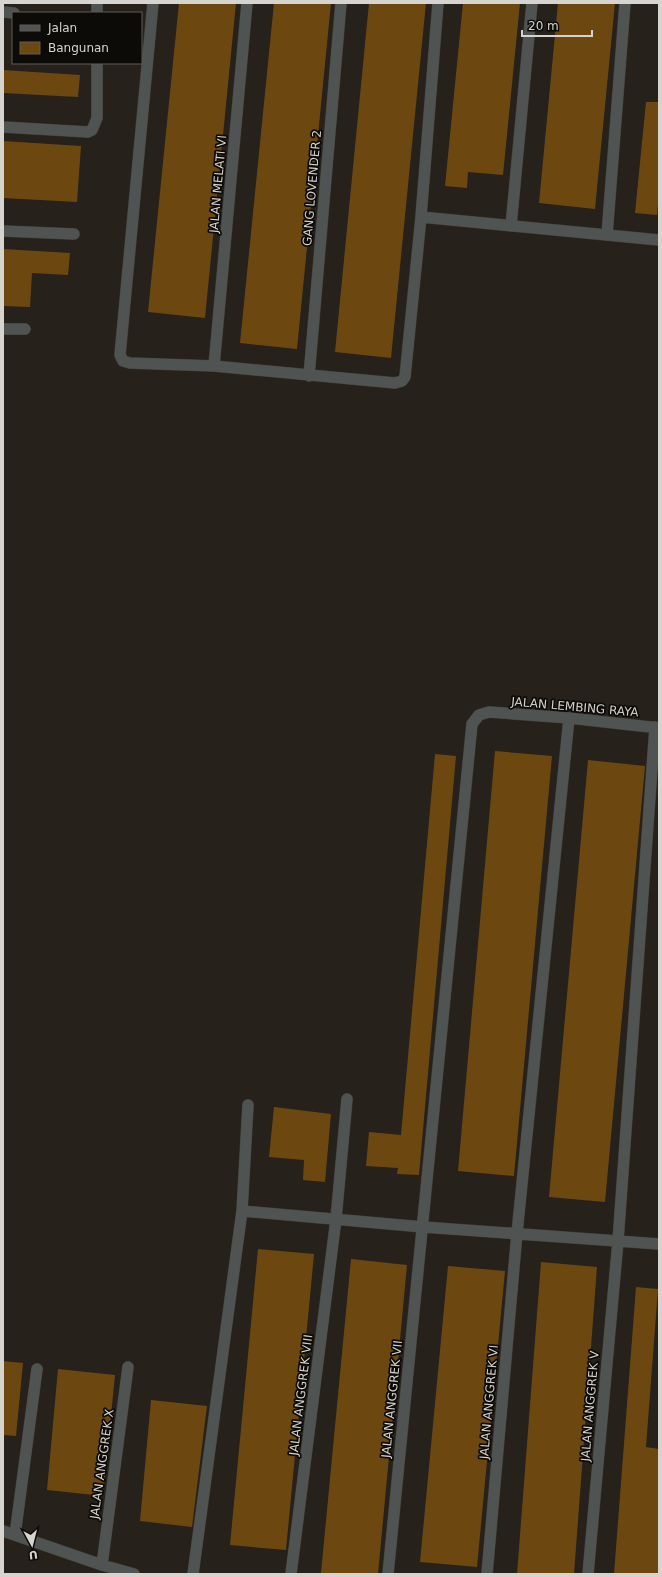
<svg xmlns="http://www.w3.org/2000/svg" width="662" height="1577" viewBox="0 0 662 1577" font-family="'DejaVu Sans',sans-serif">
  <rect width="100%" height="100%" fill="#26211b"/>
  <path fill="#6c4810" d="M 179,3 L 236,3 L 205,318 L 148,312 Z
    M 274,3 L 331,3 L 297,349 L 240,343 Z
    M 369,3 L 426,3 L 391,358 L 335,352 Z
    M 463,3 L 520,3 L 503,175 L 468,172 L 467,188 L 445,186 Z
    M 558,3 L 615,3 L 595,209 L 539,203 Z
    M 3,70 L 80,75 L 78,97 L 3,93 Z
    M 646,102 L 659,102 L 659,194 L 657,215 L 635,213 Z
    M 3,141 L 81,146 L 77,202 L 3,198 Z
    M 3,249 L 70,253 L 68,275 L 32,273 L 30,307 L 3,306 Z
    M 495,751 L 552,756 L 514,1176 L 458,1171 Z
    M 435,754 L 456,756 L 419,1175 L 397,1174 L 398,1168 L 366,1166 L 369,1132 L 401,1135 Z
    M 588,760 L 645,766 L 605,1202 L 549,1197 Z
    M 274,1107 L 331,1114 L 325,1182 L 303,1180 L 304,1160 L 269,1157 Z
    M 258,1249 L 314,1254 L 286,1550 L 230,1545 Z
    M 351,1259 L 407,1265 L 378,1574 L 321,1573 Z
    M 541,1262 L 597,1267 L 574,1574 L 517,1574 Z
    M 448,1266 L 505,1271 L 477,1567 L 420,1562 Z
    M 636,1287 L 658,1289 L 646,1447 L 659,1449 L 659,1574 L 614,1574 Z
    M 3,1361 L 23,1363 L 16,1436 L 3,1435 Z
    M 58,1369 L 115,1375 L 103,1496 L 47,1490 Z
    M 151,1400 L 207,1406 L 192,1527 L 140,1521 Z"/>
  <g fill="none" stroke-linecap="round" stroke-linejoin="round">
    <g stroke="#423e38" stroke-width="12">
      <path id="minor" d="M 97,3 L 97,13
        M 153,3 L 120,355 L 123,361 L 130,363 L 214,366 L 395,383 L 402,381 L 405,377 L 421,217 L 438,3
        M 3,12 L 14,13
        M 3,127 L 88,132 L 92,130 L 97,118 L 97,63
        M 421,217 L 659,240
        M 511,226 L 532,3
        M 3,231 L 74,234
        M 607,235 L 625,3
        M 3,329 L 25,329
        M 214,366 L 247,3
        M 309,376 L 341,3
        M 242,1211 L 423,1227 L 659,1244
        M 3,1531 L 102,1565 L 134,1574
        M 15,1535 L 37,1369
        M 102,1565 L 128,1367
        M 193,1574 L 242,1211 L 248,1105
        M 291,1574 L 336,1219 L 347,1099
        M 388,1574 L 472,724 L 479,715 L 489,712 L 569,718 L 659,728
        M 487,1574 L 517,1233 L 569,718
        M 588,1574 L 618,1241 L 655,727"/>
    </g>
    <use href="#minor" stroke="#4f5452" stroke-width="11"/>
  </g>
  <g text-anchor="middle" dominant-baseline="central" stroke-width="3.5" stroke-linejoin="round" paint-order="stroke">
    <g font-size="12" fill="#d7d4d0" stroke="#0d0b08">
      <text transform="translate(218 184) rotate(-85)">JALAN MELATI VI</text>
      <text transform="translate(312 188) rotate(-85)">GANG LOVENDER 2</text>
      <text transform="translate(575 707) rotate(5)">JALAN LEMBING RAYA</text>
      <text transform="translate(301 1395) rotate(-83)">JALAN ANGGREK VIII</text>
      <text transform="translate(392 1399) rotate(-84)">JALAN ANGGREK VII</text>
      <text transform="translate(489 1402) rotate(-85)">JALAN ANGGREK VI</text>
      <text transform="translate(590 1406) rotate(-85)">JALAN ANGGREK V</text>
      <text transform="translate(102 1464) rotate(-82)">JALAN ANGGREK X</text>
    </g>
  </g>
  <rect width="662" height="1577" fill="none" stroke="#d7d4d0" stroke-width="8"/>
  <rect x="12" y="12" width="130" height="52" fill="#0d0b08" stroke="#5e5b58"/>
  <rect x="20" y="25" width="20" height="6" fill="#4f5452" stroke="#5e5b58"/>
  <text x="48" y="32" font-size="12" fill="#d7d4d0">Jalan</text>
  <rect x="20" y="42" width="20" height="12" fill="#6c4810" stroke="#5e5b58"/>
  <text x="48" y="52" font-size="12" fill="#d7d4d0">Bangunan</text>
  <g transform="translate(32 1545) rotate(173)" stroke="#0d0b08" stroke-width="3" paint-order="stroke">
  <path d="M0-3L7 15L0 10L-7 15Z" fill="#d7d4d0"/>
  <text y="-6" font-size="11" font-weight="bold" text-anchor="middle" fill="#d7d4d0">U</text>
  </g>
  <path d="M522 30v6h70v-6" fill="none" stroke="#d7d4d0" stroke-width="2"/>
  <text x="528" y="30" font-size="12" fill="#d7d4d0" stroke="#0d0b08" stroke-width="3" paint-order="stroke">20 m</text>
</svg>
